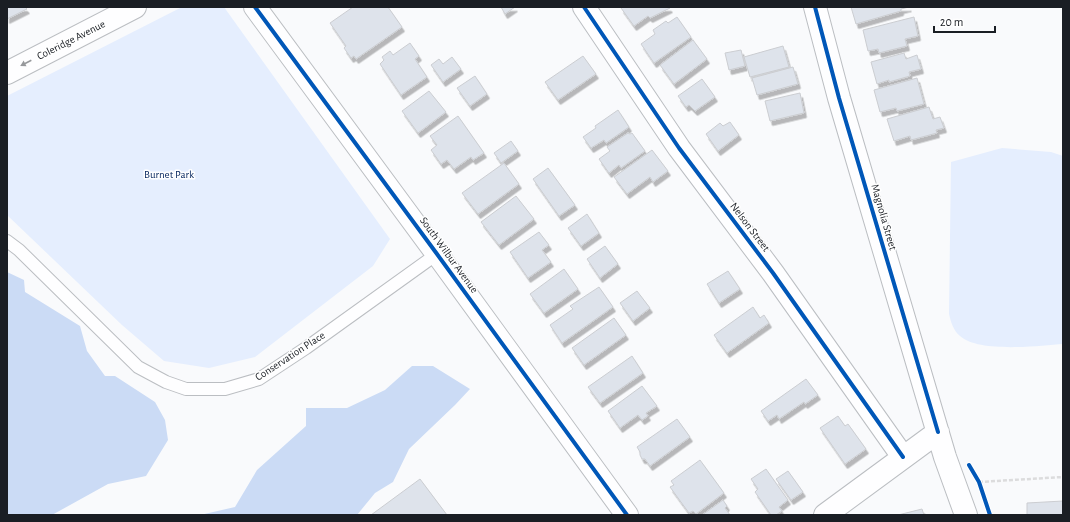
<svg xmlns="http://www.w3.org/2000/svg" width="1070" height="522" viewBox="0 0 1070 522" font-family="'Alegreya Sans',sans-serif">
  <defs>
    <filter id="shadow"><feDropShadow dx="2.5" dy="4.5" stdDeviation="0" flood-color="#0004"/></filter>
  </defs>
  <rect width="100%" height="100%" fill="#f9fafc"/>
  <path fill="#e5eefe" d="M 182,7 L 224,7 L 390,239 L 373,266 L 255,357 L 209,368 L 164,361 L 122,325 L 7,215 L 7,96 Z
    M 1002,148 L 1051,152 L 1063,156 L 1063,344 C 1038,346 979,353 960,336 C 953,330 951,322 949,314 L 951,162 Z"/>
  <path fill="#cbdbf5" d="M 7,272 L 24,280 L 25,292 L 80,326 L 87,351 L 105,376 L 115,376 L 155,402 L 165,420 L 168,440 L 146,476 L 108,484 L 52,515 L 7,515 Z
    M 412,366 L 433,366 L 470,389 L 455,405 L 409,449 L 393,482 L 375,493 L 357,515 L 200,515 L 235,507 L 257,470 L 306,426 L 306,408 L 347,408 L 385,390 Z"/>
  <path fill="#dee3eb" stroke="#cbcdd1" filter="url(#shadow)" d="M 7,7 L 25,7 L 27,9 L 7,19 Z
    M 353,7 L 388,7 L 402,27 L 356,59 L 354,56 L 351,58 L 344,48 L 346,46 L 330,23 Z
    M 501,7 L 515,7 L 505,14 Z
    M 622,7 L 669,7 L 670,8 L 650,18 L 648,16 L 634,26 L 621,8 Z
    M 851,7 L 909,7 L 901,9 L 901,11 L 856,24 Z
    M 677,17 L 691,37 L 654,63 L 641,44 L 655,34 L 653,30 L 666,21 L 668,23 Z
    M 914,17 L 918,36 L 905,39 L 907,46 L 879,53 L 878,49 L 868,51 L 863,30 Z
    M 693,40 L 707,59 L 674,84 L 660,65 Z
    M 410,43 L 419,56 L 415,59 L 427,77 L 401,95 L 380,64 L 384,60 L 382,57 L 390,51 L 393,55 Z
    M 783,46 L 789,67 L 750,77 L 744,57 Z
    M 741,50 L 745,66 L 729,70 L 725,53 Z
    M 904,53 L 906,59 L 917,55 L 921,69 L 909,72 L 910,76 L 889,82 L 889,80 L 877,84 L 871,62 Z
    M 583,56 L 596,74 L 558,100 L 545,82 Z
    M 452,57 L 461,69 L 443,82 L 431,65 L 439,59 L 443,64 Z
    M 793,67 L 798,84 L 757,95 L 752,78 Z
    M 475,76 L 487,94 L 470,106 L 457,88 Z
    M 917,78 L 924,104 L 897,111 L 896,108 L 880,112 L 874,90 Z
    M 702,79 L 715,97 L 695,111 L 689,105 L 686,107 L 678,96 Z
    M 429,91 L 446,112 L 418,133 L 402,111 Z
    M 800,93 L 804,113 L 770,121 L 765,101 Z
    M 929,107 L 933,119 L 940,117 L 944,128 L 936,130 L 937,133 L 911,140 L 910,136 L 894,141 L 887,119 Z
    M 618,110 L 629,127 L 606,143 L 604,140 L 591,148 L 583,137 L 596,128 L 595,126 Z
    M 458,116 L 484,153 L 473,160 L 471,157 L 454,169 L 447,160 L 441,164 L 431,150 L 437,145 L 430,136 Z
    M 730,122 L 739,135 L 718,151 L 706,134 L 720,123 L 723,126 Z
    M 628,133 L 630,134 L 632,133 L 645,151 L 621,168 L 619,165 L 609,173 L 599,159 L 610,151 L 607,147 Z
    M 511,141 L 518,151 L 501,163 L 494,153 Z
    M 652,150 L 668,171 L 653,182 L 650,177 L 627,194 L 614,177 Z
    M 504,163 L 519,184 L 478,214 L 462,193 Z
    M 548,168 L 575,205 L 559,216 L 533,179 Z
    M 516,196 L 534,219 L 499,245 L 481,222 Z
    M 587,214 L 599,233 L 581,246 L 568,228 Z
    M 539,232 L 549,245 L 542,250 L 551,262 L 528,278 L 510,252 Z
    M 605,246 L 618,264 L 600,278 L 587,259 Z
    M 564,269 L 578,289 L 544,313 L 530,294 Z
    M 728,271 L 740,289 L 719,303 L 707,284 Z
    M 599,287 L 613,307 L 562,343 L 550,325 L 573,309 L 570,306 Z
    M 637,291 L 650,308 L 633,321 L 620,303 Z
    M 753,307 L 760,318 L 764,315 L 769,323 L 727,353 L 714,335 Z
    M 614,318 L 626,335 L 584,365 L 572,348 Z
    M 632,356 L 643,373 L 600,403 L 588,387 Z
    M 806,379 L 818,395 L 805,404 L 804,402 L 779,419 L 777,415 L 768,421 L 761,411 Z
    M 642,386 L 657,406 L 646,413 L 648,416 L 642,420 L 638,415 L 620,428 L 608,411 Z
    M 838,416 L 845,426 L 848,424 L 866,449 L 845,464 L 820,428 Z
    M 677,419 L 690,437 L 650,466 L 645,459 L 642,459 L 640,455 L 640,452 L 637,447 Z
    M 700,460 L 724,493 L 696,514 L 693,511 L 689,513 L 670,487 L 674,485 L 671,481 Z
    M 766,469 L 788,500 L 779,507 L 782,511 L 776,515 L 771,515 L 755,492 L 758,489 L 751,479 Z
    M 788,471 L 803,492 L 791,500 L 776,479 Z
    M 420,479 L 447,515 L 371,515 Z
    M 723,500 L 727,506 L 725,508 L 730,515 L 702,515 Z
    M 1063,501 L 1063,515 L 1027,515 L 1027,503 Z
    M 922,509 L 924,515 L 898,515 Z"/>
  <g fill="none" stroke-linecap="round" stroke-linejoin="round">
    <g stroke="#bbbec2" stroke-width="14">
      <path id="lane" d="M 7,241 L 19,250 L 138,367 L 166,382 L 186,389 L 225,389 L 259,379 L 306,348 L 437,254"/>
    </g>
    <g stroke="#bbbec2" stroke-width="24">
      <path id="street" d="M 584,7 L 679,148 L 773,273 L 903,457
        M 815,7 L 839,98 L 945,457 L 966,515
        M 7,73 L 135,7
        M 825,515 L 938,432"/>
    </g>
    <g stroke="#bbbec2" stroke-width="24">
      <path id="secondary" d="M 255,7 L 437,254 L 627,515"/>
    </g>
    <path stroke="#dcdcdd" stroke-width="2.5" stroke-dasharray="4 2" stroke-linecap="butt" d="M 979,482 L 1063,477"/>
    <use href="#lane" stroke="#fefeff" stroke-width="12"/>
    <use href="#street" stroke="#fefeff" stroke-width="22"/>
    <use href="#secondary" stroke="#fefeff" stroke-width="22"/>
    <g stroke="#fff" stroke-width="6">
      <path id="cycleway" d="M 255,7 L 437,254 L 627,515
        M 584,7 L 679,148 L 773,273 L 903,457
        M 815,7 L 839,98 L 938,432
        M 969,465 L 979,482 L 990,515"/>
    </g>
    <use href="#cycleway" stroke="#0057b8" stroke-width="4"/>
  </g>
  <defs><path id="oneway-solid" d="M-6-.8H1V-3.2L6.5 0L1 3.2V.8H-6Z"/></defs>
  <use fill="#97999c" href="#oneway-solid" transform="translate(26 63) rotate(153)"/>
  <g text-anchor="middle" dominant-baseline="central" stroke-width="3" stroke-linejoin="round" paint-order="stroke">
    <g font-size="11" fill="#1a1e24" stroke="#fff">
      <text transform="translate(71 40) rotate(-27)">Coleridge Avenue</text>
      <text transform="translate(884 217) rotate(74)">Magnolia Street</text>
      <text transform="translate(750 227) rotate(53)">Nelson Street</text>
      <text transform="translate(449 255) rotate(54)">South Wilbur Avenue</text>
      <text transform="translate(290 356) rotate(-33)">Conservation Place</text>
    </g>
    <g font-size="11" fill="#0c2b62" stroke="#fff">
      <text x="169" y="174">Burnet Park</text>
    </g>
  </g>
  <rect width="1070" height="522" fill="none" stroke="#1a1e24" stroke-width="16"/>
  <path d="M934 26v6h61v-6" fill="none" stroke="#1a1e24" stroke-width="2"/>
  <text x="940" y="26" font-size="12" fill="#1a1e24" stroke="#ffffff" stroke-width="3" paint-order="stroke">20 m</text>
</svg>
